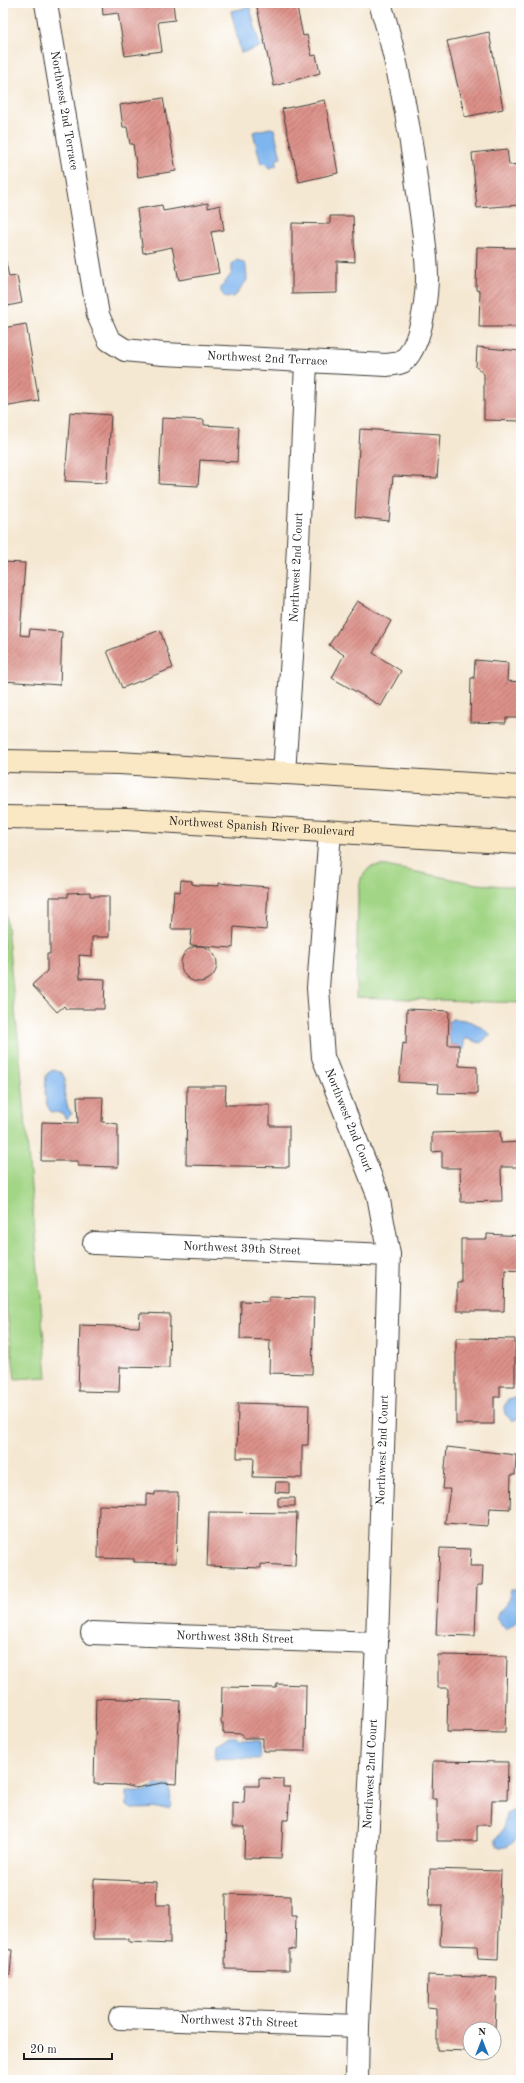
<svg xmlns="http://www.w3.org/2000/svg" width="524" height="2083" viewBox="0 0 524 2083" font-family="'Old Standard TT',serif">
  <defs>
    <pattern id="building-hatch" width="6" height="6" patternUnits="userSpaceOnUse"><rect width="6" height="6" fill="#dc9189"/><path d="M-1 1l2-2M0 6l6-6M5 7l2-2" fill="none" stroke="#b2766f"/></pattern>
  </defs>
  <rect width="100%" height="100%" fill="#fff"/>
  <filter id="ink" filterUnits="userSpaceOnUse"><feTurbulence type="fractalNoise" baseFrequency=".025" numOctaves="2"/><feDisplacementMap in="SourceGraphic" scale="8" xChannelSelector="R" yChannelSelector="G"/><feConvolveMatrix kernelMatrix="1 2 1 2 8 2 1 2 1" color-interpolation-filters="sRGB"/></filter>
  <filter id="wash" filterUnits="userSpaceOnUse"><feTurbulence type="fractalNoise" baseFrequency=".012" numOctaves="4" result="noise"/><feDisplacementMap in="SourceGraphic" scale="16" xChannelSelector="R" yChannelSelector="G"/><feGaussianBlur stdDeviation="0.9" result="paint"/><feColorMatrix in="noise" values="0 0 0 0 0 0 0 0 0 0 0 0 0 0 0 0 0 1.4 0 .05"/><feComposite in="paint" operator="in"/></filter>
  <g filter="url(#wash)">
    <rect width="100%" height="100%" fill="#f5e8d3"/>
    <path fill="#a2d585" stroke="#5f7850" d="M 381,865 L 477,884 L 521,887 L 521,1003 L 356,997 L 358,895 L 361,878 L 370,867 Z
      M 3,892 C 10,943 12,994 19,1045 L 47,1377 L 15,1379 L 3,1280 Z"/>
    <path fill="#7fb5ee" stroke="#4e6885" d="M 250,7 L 260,47 L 241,53 L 231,11 Z
      M 270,128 L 274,129 L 281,158 L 277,159 L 276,166 L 269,168 L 265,163 L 261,164 L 253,132 Z
      M 237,260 L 243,262 L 246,266 L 247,280 L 235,296 L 226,298 L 221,292 L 221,288 L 232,273 L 232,264 Z
      M 453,1019 C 469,1019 479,1024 491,1035 L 480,1043 L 468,1039 L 464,1039 L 464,1049 L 459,1049 L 459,1045 L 450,1045 L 450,1039 L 448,1037 L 448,1022 Z
      M 53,1070 L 60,1072 L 65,1078 L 64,1092 L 68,1108 L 72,1114 L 66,1119 L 62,1113 L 51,1112 L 47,1105 L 45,1095 L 46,1076 L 48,1073 Z
      M 521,1396 L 521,1417 L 512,1421 L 505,1414 L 504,1407 L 508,1399 Z
      M 511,1590 L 521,1590 L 521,1618 L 506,1630 L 496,1617 L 507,1604 Z
      M 229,1736 L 236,1736 L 240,1740 L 259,1741 L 260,1759 L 215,1758 L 216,1745 Z
      M 156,1785 L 170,1785 L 171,1808 L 132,1809 L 127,1806 L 127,1791 L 147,1791 Z
      M 521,1807 L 521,1833 C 515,1841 508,1851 497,1846 L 495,1840 L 503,1830 L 506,1814 Z"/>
    <g id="blocks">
      <path fill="url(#building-hatch)" d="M 102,3 L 173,3 L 175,20 L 158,22 L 162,51 L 125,56 L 118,13 L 103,15 Z
        M 256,3 L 296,3 L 303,36 L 307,35 L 312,56 L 316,55 L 320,73 L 274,86 Z
        M 489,32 L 503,109 L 465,117 L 447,41 Z
        M 163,98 L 176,171 L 138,177 L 133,144 L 130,144 L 127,127 L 123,127 L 120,105 Z
        M 325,100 L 338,173 L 299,182 L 282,109 Z
        M 507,149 L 509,165 L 521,164 L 521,205 L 477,208 L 472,153 Z
        M 208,203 L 208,208 L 220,205 L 224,230 L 211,232 L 219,273 L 179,280 L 172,247 L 143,253 L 137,209 L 162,205 L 163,211 Z
        M 330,216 L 353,216 L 355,262 L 337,261 L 337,293 L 292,294 L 292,223 L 330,224 Z
        M 477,247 L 519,248 L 519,327 L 479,327 L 480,291 L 476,290 Z
        M 3,248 L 9,277 L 17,276 L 22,303 L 3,307 Z
        M 26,324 L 39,401 L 3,407 L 3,328 Z
        M 477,347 L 521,351 L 521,421 L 484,420 L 484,374 L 476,367 Z
        M 70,412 L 111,415 L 107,483 L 65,481 Z
        M 162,418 L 204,420 L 204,425 L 239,427 L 237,462 L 200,460 L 198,486 L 159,484 Z
        M 360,429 L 440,434 L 437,478 L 393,476 L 389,521 L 355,517 Z
        M 3,562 L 25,563 L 20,635 L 29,636 L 30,629 L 62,632 L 60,685 L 3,681 Z
        M 357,601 L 391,621 L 373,653 L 401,671 L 381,706 L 332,678 L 344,655 L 329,645 Z
        M 160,630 L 173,668 L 122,688 L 107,651 Z
        M 475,660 L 508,663 L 507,681 L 521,682 L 521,718 L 506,718 L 506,723 L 470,722 L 471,678 L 474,678 Z
        M 181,880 L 192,881 L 192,884 L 197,885 L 219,886 L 219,883 L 268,887 L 266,930 L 234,927 L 233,948 L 190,945 L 192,929 L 171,929 L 174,891 L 180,892 Z
        M 90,892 L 90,896 L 109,896 L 109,937 L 92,937 L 92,956 L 79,955 L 80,978 L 105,979 L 104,1009 L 66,1009 L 64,1006 L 57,1012 L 32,985 L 47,971 L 47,954 L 50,954 L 50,897 L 68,897 L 68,893 Z
        M181 964a18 18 0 1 1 36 0a18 18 0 1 1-36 0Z
        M 407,1009 L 449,1011 L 448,1045 L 459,1045 L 459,1066 L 477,1067 L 477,1094 L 438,1093 L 439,1084 L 399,1082 L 403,1043 L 406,1044 Z
        M 187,1086 L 226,1086 L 225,1105 L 270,1105 L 270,1126 L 289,1126 L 289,1167 L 186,1165 Z
        M 77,1097 L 103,1097 L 102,1122 L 118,1124 L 118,1167 L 78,1166 L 78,1161 L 41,1161 L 42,1122 L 78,1123 Z
        M 500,1131 L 501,1143 L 521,1142 L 521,1167 L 501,1167 L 502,1201 L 461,1202 L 460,1168 L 442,1168 L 442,1151 L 432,1152 L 432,1133 Z
        M 487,1234 L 521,1236 L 521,1271 L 505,1270 L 504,1311 L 457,1311 L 457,1282 L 461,1282 L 461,1239 L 487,1239 Z
        M 269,1297 L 314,1298 L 312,1374 L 269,1373 L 270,1340 L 240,1339 L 241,1301 L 269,1302 Z
        M 140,1313 L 170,1314 L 169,1368 L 120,1367 L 119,1392 L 78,1391 L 80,1325 L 139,1327 Z
        M 456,1338 L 515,1339 L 515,1386 L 500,1386 L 500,1397 L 494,1397 L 494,1424 L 456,1424 Z
        M 238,1403 L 309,1405 L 308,1445 L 302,1445 L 302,1478 L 253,1477 L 254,1458 L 237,1458 Z
        M 447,1447 L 516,1455 L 515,1475 L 511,1475 L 510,1509 L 490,1508 L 488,1526 L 445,1523 L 450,1489 L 443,1489 Z
        M 276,1482 L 289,1482 L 289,1493 L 275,1492 Z
        M 155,1492 L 178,1492 L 176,1563 L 134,1562 L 134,1559 L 98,1558 L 99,1505 L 146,1506 L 146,1494 L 155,1495 Z
        M 278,1498 L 295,1498 L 295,1506 L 278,1506 Z
        M 209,1512 L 297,1513 L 295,1566 L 261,1564 L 261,1568 L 207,1566 Z
        M 440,1548 L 471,1549 L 470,1566 L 483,1566 L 482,1585 L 477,1585 L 475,1636 L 436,1635 Z
        M 438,1655 L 507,1656 L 505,1733 L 447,1732 L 448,1688 L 438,1688 Z
        M 277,1684 L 306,1685 L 305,1751 L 263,1751 L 263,1738 L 244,1738 L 242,1734 L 223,1733 L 223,1723 L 221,1723 L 222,1687 L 276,1688 Z
        M 96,1698 L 180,1701 L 176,1784 L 162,1783 L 135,1788 L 124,1785 L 94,1784 Z
        M 433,1761 L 508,1762 L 507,1800 L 492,1800 L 491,1825 L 477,1825 L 477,1841 L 437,1841 L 437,1799 L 432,1799 Z
        M 259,1778 L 283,1779 L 283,1787 L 290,1787 L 288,1820 L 283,1820 L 281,1859 L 244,1858 L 245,1827 L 232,1827 L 232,1802 L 244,1803 L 245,1786 L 259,1786 Z
        M 430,1869 L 501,1871 L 498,1960 L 478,1959 L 477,1946 L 440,1945 L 442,1905 L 429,1905 Z
        M 94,1879 L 157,1882 L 156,1905 L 170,1905 L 170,1944 L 129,1942 L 129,1939 L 93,1939 Z
        M 226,1894 L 291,1896 L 291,1916 L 296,1916 L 295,1950 L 289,1949 L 289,1970 L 225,1969 Z
        M 3,1949 L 12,1950 L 10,1974 L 3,1974 Z
        M 428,1975 L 497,1978 L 495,2029 L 470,2029 L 470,2051 L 437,2050 L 437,2008 L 427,2007 Z"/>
    </g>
  </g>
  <g filter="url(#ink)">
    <use href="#blocks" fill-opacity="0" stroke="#3d3b37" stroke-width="1"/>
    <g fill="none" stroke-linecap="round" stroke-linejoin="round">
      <g stroke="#3d3b37" stroke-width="24">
        <g id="street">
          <path id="s1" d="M 46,3 L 98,315 L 109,340 L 125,350 L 163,354 L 387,365 C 392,364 398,364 402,362 C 421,347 426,302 427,280 C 427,251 422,221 418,193 C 410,129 399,64 380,3"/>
          <path id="s2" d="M 284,773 L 295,612 L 306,363"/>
          <path id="s3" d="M 330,832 L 318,988 L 323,1057 L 378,1195 L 389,1255 L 377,1643 L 358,2026 L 357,2080"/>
          <path id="s4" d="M 94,1243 L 389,1255"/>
          <path id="s5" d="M 92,1633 L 377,1643"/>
          <path id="s6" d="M 120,2018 L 358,2026"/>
        </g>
      </g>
      <g stroke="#3d3b37" stroke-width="24">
        <g id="secondary">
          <path d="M 3,761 L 119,763 L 521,787"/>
          <path id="s7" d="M 3,817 L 127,819 L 521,843"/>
        </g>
      </g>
      <use href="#street" stroke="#fff" stroke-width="22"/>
      <use href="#secondary" stroke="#fae7c3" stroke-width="22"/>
    </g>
  </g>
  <g text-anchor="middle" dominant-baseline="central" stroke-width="3" stroke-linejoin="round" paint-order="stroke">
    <g font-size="12" fill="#1c1c1c" stroke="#fff">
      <text stroke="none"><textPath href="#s1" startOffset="109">Northwest 2nd Terrace</textPath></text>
      <text stroke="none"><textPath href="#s1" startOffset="505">Northwest 2nd Terrace</textPath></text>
      <text stroke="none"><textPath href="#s2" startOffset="206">Northwest 2nd Court</textPath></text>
      <text stroke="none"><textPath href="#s7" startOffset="259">Northwest Spanish River Boulevard</textPath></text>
      <text stroke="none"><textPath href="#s3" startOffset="294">Northwest 2nd Court</textPath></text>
      <text stroke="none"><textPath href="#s4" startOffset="148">Northwest 39th Street</textPath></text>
      <text transform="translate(383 1450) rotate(-88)">Northwest 2nd Court</text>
      <text stroke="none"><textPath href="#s5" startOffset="143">Northwest 38th Street</textPath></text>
      <text transform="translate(371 1774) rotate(-87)">Northwest 2nd Court</text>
      <text stroke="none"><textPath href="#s6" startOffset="119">Northwest 37th Street</textPath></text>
    </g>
  </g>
  <rect width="524" height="2083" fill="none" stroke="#fff" stroke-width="16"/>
  <g transform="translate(482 2041)"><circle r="19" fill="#ffffff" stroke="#a4a4a4"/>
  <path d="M0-3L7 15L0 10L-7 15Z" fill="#1f6fb2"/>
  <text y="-6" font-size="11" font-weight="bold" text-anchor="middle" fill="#1c1c1c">N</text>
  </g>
  <path d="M24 2053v6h88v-6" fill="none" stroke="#1c1c1c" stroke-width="2"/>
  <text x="30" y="2053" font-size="12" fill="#1c1c1c" stroke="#ffffff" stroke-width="3" paint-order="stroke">20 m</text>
</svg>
